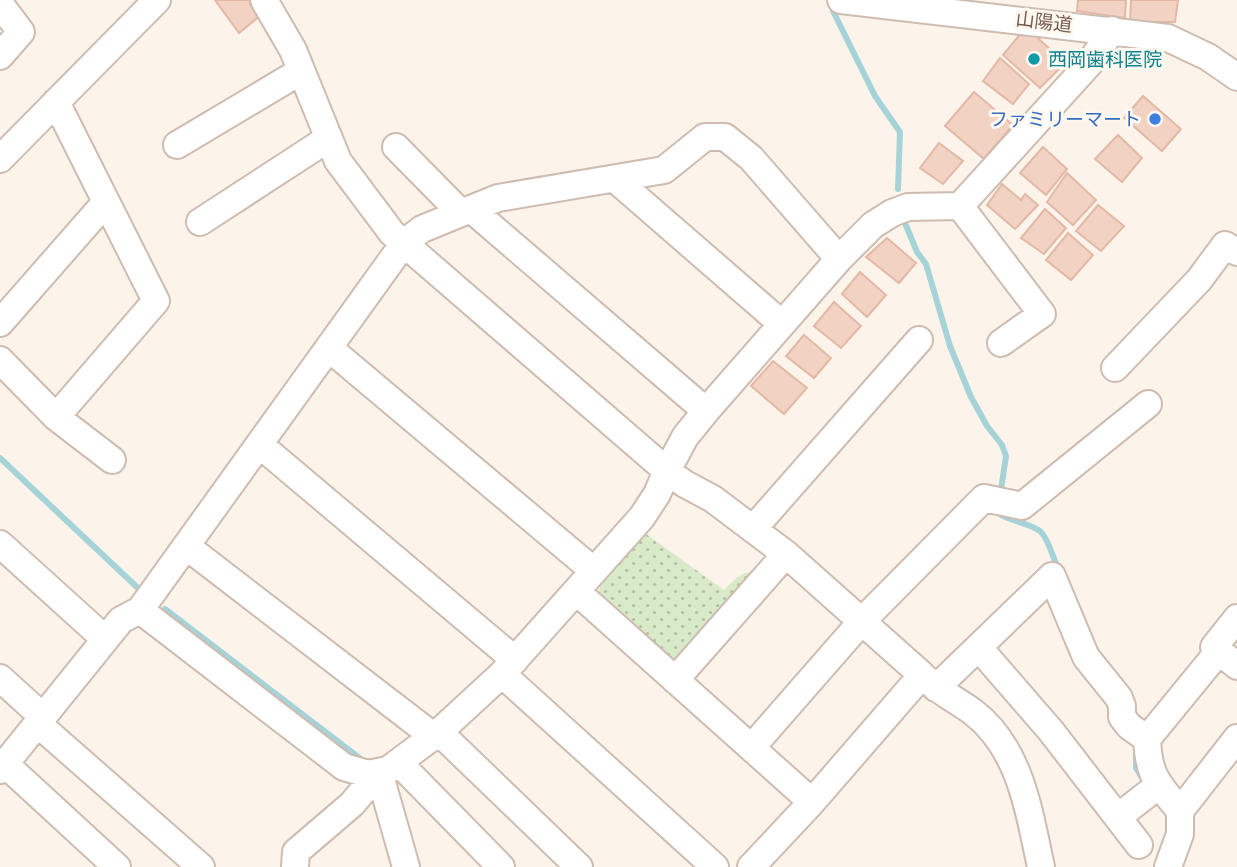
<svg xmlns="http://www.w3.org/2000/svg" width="1237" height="867" viewBox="0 0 1237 867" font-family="Poppins,'Noto Sans JP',sans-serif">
  <defs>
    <pattern id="green-dots" width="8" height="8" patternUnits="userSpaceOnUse" patternTransform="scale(1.75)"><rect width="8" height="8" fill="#d9eac9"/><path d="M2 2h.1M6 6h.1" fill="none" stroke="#b5c1a5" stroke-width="1.8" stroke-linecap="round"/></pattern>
  </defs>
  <rect width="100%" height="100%" fill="#fcf4eb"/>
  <path fill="url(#green-dots)" d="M 646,534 L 724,590 C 735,579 744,568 761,573 L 676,669 L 598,596 L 600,586 Z"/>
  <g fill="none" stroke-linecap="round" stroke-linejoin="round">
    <path stroke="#a6d3d7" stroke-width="6" d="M 833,11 L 875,96 L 900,132 L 898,189
      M 905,223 L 917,252 L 926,264 L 950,346 L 971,397 L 987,426 L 1002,445 L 1006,456 L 1000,496
      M 0,458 L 140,590
      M 999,511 L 998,513 C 1011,522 1034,524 1041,532 C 1049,540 1053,558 1058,569
      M 165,609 L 362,760
      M 1136,752 L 1136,768 L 1144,781"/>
  </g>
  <path fill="#f1d2c3" stroke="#e3b8a4" stroke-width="2" d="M 215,0 L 252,0 L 261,15 L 239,33 Z
    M 1078,0 L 1126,0 L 1125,18 L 1077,11 Z
    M 1131,0 L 1178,0 L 1175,22 L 1130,22 Z
    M 1026,27 L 1065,63 L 1040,88 L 1003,55 Z
    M 1000,58 L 1029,84 L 1013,104 L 983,81 Z
    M 974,92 L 1013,125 L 984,159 L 945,126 Z
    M 1143,96 L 1181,129 L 1162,151 L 1124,118 Z
    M 1118,135 L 1142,158 L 1122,182 L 1095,159 Z
    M 939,143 L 963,161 L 943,184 L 920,168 Z
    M 1043,147 L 1067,169 L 1046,195 L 1020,173 Z
    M 1067,173 L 1096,200 L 1073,225 L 1047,202 Z
    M 1002,184 L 1021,200 L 1025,194 L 1038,205 L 1015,229 L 987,205 Z
    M 1098,205 L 1124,226 L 1101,251 L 1076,231 Z
    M 1045,209 L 1066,228 L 1044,254 L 1021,238 Z
    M 1068,233 L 1093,255 L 1071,280 L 1046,260 Z
    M 887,238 L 916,263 L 899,283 L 866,257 Z
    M 860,272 L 886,295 L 867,317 L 842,294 Z
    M 834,302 L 861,326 L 841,348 L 814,326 Z
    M 804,335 L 831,358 L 814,378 L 786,356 Z
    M 773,361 L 807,388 L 784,414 L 751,386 Z"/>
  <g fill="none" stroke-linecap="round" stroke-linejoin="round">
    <g stroke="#cebcb0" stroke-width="30">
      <path id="minor" d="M 264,0 L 293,50 L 338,161 L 392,233 L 667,471 L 685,484 L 713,499 L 786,554 L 922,675 L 812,802 L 751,867
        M 841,0 L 1168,38 L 1208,57 L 1237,77
        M 0,4 L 21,32 L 0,56
        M 177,145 L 301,71
        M 396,147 L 461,213
        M 0,159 L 157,0
        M 615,179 L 782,324
        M 960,206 L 1042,314 L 1001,343
        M 471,209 L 706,411
        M 200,222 L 329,138
        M 0,323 L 106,202
        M 330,349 L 594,571
        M 0,360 L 56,417 L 112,460
        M 1115,368 L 1199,280 L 1225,245 L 1237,252
        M 56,417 L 156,301 L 56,102
        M 260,445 L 515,660
        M 753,529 L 919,340
        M 0,544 L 105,639
        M 186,546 L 433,736
        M 577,592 L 812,802
        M 140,610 L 344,767 L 368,774 L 388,770 L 439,732 L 502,674 L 642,517 L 657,494 L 667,471 L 685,437 L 706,411 L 839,259 L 873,225 L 892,213 L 908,207 L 960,206 L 1089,64 L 1112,30
        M 1237,618 L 1214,647 L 1237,666
        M 979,648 L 1051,731 L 1139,845
        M 1219,651 L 1147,739 C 1149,777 1157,782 1180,811 L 1237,738
        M 502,674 L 715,867
        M 0,678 L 43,717
        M 925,678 C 939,692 957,700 973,712 C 1021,749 1029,812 1041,867
        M 675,680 L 786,554
        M 936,688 L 1052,576 L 1086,657 L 1119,698 L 1122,706 L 1122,717 L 1129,726 L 1147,739
        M 37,723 L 201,867
        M 439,732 L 579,867
        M 752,747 L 862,621 L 984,498 L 1022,506 L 1148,404
        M 399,763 L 501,867
        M 5,764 L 117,867
        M 0,770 L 121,620 L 140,610 L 404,243 L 422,229 L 498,198 L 664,170 L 705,137 L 725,137 L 751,158 L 839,259
        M 1118,817 L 1159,785
        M 295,867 L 296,852 L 352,804 L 379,772 L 406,867
        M 1168,867 L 1180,834 L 1180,811"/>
    </g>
    <use href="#minor" stroke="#fff" stroke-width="26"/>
  </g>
  <circle fill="#0f9aa8" stroke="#fef8f1" stroke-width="2.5" cx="1034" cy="59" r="7"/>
  <circle fill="#3f7fe0" stroke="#fef8f1" stroke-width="2.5" cx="1155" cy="119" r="7"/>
  <g text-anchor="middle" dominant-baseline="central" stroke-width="6" stroke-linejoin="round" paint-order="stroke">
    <g font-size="19" fill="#775a4e" stroke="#fef8f1">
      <text transform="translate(1044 22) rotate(7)">山陽道</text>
    </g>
    <g font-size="19" fill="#0d838f" stroke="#fef8f1" text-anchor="start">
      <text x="1048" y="59">西岡歯科医院</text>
    </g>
    <g font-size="19" fill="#366cbe" stroke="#fef8f1" text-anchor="end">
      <text x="1141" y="119">ファミリーマート</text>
    </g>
  </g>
</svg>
